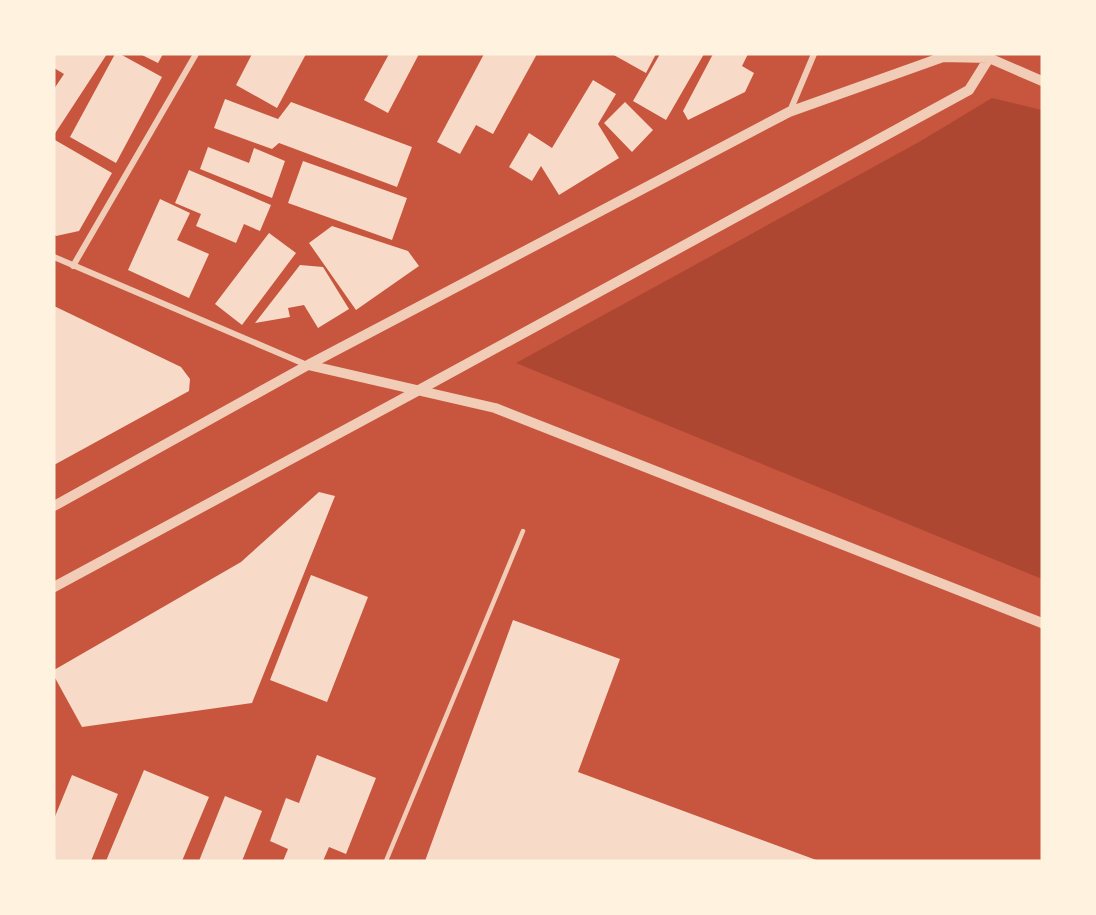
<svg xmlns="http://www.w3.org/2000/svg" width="1096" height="915" viewBox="0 0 1096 915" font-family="'Open Sans',sans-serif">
  <rect width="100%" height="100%" fill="#c8553d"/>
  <path fill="#ae4732" d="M 992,98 L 1042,110 L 1042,579 L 516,363 L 919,142 Z"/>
  <path fill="#f7dbc8" d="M 54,54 L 107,54 L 54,135 L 54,89 L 64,74 L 54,68 Z
    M 115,54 L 120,54 L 162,77 L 116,163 L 70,137 Z
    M 140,54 L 163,54 L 158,63 Z
    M 252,54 L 306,54 L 277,108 L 236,85 Z
    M 389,54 L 419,54 L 388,113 L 364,100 Z
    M 484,54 L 537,54 L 493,134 L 476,125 L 460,154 L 437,142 Z
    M 612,54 L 656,54 L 646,73 Z
    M 660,54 L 704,54 L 666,120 L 633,101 Z
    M 713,54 L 748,54 L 742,66 L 754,73 L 745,92 L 688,120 L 683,111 Z
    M 593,80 L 616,94 L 598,124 L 619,158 L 559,195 L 541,166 L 532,181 L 509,167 L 529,133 L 552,148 Z
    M 225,99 L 278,119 L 291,102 L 412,147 L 397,187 L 279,143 L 272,149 L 214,128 Z
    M 625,102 L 653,130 L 632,152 L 604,123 Z
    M 55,140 L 112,173 L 79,231 L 56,236 L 54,234 Z
    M 208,147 L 249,163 L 254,148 L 285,161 L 272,198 L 200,169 Z
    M 303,161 L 407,198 L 392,240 L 288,203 Z
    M 189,170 L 271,205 L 260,231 L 244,224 L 236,243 L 196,226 L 201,214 L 175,203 Z
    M 160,199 L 190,213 L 177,240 L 209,254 L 189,298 L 128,270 Z
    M 332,226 L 408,251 L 419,266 L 356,310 L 309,243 Z
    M 269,233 L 296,253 L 242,325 L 215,304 Z
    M 300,265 L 323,267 L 349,309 L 318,328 L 304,305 L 288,308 L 290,317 L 255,323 Z
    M 54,306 L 181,367 L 190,379 L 189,391 L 54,465 Z
    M 319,492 L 335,496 L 252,703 L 82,727 L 54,676 L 54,670 L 241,562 Z
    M 311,575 L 368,597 L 327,702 L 270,680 Z
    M 513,620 L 620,659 L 578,772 L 819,861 L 425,861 Z
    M 317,755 L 376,778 L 346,854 L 329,847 L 323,861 L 283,861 L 288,849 L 270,841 L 286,798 L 299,803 Z
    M 144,770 L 209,797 L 182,861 L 106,861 Z
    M 72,775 L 118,794 L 91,861 L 54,861 L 54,819 Z
    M 225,796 L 262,811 L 242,861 L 199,861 Z"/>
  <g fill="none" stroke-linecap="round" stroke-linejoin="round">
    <path stroke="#f1ccb7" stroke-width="4.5" d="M 386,861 L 523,531"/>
    <path stroke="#f1ccb7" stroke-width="6" d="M 790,111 L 814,54
      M 54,257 L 307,365
      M 73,266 L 196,54"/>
    <path stroke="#f1ccb7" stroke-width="10" d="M 308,365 L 495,408 L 1042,623
      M 54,506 L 308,365 L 789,112 L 943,57 L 989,58 L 1042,81
      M 54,587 L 419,390 L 969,90 L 989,58"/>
  </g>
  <rect width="1096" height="915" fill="none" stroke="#fff3e0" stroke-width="111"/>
</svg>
